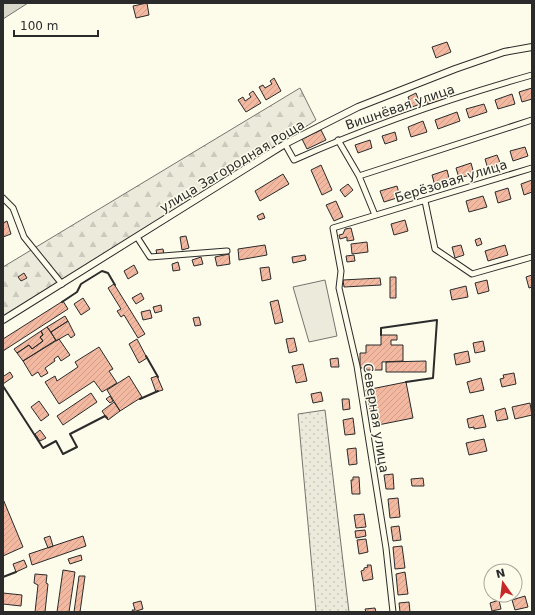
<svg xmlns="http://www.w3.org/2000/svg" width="535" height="615" viewBox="0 0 535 615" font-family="'DejaVu Sans',sans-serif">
  <defs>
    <pattern id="forest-firs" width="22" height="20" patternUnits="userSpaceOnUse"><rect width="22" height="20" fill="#ecebdb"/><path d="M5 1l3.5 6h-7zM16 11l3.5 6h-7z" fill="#cbcabc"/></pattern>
    <pattern id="garden-dots" width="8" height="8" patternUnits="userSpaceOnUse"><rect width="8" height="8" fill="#ecebdb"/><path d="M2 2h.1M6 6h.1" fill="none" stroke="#cbcabc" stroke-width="1.8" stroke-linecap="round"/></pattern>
    <pattern id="building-hatch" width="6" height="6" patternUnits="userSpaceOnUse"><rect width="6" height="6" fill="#f2b8a0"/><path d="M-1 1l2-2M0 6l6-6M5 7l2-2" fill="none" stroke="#d09e8a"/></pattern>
  </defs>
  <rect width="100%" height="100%" fill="#fdfbea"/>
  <path fill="#ecebdb" stroke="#74746e" d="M 325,280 L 337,336 L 309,342 L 293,287 Z"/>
  <path fill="url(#forest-firs)" stroke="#74746e" d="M 300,88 L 316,120 L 101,260 L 3,320 L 3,267 Z"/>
  <path fill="url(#garden-dots)" stroke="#74746e" d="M 325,410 L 349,612 L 316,612 L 298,414 Z"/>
  <path fill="#d8d7c9" stroke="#74746e" d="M 3,3 L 28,3 L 3,19 Z"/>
  <path fill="url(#building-hatch)" stroke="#2b2b2b" d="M 147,3 L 149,15 L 136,18 L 133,6 Z
    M 447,42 L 451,52 L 436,58 L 432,47 Z
    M 274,78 L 281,91 L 266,100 L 259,87 L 263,85 L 265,88 L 272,84 L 270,81 Z
    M 532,88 L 532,99 L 522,102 L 519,92 Z
    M 253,91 L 261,103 L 246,112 L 238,100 L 243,97 L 245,101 L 251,97 L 249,94 Z
    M 416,93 L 420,104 L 412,107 L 408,97 Z
    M 512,94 L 515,104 L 498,109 L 495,100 Z
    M 441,95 L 442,100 L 428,104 L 427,100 Z
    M 484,104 L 487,112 L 469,118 L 466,109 Z
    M 457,112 L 460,121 L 438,129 L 435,120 Z
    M 423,121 L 427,132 L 411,137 L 408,127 Z
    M 321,130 L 326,140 L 307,149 L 302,139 Z
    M 395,132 L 397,140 L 385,144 L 382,136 Z
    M 370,140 L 372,148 L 358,153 L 355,145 Z
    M 525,147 L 528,156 L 513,161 L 510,151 Z
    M 497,155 L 501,165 L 488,169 L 485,159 Z
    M 471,163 L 474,174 L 459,178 L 456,168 Z
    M 321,165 L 332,190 L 322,195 L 311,170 Z
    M 447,170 L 450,182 L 435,186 L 432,175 Z
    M 283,174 L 289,184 L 260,201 L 255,191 Z
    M 532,180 L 532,192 L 524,195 L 521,184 Z
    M 348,184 L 353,190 L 345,197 L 340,190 Z
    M 397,186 L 400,197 L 384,202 L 380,191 Z
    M 508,188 L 511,199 L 498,203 L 495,192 Z
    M 483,196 L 487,207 L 469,212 L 466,201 Z
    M 336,201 L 343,217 L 334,221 L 326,205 Z
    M 263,213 L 265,218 L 259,220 L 257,216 Z
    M 405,220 L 408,231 L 394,235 L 391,224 Z
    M 7,221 L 11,234 L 3,237 L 3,223 Z
    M 351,228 L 354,240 L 347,241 L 347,237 L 340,239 L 339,235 L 343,234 L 345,229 Z
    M 186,236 L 189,248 L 182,250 L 180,237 Z
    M 480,238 L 482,244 L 477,246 L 475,240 Z
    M 367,242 L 368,252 L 352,254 L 351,244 Z
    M 265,245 L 267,255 L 239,260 L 238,249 Z
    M 461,245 L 464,255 L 455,258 L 452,247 Z
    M 505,245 L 508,255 L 488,261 L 485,251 Z
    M 163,249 L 164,254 L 157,255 L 156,250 Z
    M 229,254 L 230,264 L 217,266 L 215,257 Z
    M 305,255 L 306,260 L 293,263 L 292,257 Z
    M 354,255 L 355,261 L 347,262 L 346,256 Z
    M 201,257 L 203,264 L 194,266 L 192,260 Z
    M 178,262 L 180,270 L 173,271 L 172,264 Z
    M 134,265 L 138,273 L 128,279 L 124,271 Z
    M 269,267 L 271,279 L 262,281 L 260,268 Z
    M 24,273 L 27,278 L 21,281 L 18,277 Z
    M 532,275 L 532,287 L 529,288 L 526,277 Z
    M 390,277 L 396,277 L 396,298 L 390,298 Z
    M 380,278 L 381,285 L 344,287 L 343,280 Z
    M 487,280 L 489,291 L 478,294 L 475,283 Z
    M 114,284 L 145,334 L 138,338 L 124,315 L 121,317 L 117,311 L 121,309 L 108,288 Z
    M 466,286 L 468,297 L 452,300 L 450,290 Z
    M 141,293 L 144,299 L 136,304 L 132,298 Z
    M 83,298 L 90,309 L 81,315 L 74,304 Z
    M 278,300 L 283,322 L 275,324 L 270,302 Z
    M 63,301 L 68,309 L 3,351 L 3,339 Z
    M 161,305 L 162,311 L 155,313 L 153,307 Z
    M 150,310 L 152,318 L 143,320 L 141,312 Z
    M 65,316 L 68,321 L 51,332 L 47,327 Z
    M 199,317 L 201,325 L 195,326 L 193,318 Z
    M 68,321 L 75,335 L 71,338 L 68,334 L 56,341 L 51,332 Z
    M 47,327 L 56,340 L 23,361 L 17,353 L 29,345 L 32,349 L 43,341 L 40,337 L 43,335 L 41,331 Z
    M 41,331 L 43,335 L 40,337 L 43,341 L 32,349 L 29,345 L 17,353 L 14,349 Z
    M 381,335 L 397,335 L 397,340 L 391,340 L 391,345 L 403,345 L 403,361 L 382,362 L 382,370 L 366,370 L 366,368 L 360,368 L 360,353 L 366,353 L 366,345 L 381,345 Z
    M 294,338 L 297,351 L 289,353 L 286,339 Z
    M 59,339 L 70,355 L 61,361 L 58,356 L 54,359 L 55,361 L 45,368 L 48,373 L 41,377 L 38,372 L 32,376 L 23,361 Z
    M 137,339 L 147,358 L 139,363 L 129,344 Z
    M 483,341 L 485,351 L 475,353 L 473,343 Z
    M 99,347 L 113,369 L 109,371 L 117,383 L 102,392 L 94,381 L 59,404 L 45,382 L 55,376 L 57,381 L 78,367 L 75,362 Z
    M 468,351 L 470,362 L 456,365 L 454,354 Z
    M 338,358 L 339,367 L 331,367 L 330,359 Z
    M 426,361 L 426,372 L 386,372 L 386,362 Z
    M 303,364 L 307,381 L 296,383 L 292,366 Z
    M 10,372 L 13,377 L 3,384 L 3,374 L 4,376 Z
    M 514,373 L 516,384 L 502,387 L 500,379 L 504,378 L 503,375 Z
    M 129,376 L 142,397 L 120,411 L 107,390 Z
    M 157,376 L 163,390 L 156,392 L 151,378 Z
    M 481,378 L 484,390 L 470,393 L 467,382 Z
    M 406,382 L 413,418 L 373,426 L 366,390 Z
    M 321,392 L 323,401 L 313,403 L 311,394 Z
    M 91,393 L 97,402 L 63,425 L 57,416 Z
    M 110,396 L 113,401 L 110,403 L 106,399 Z
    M 342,399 L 349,399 L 350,409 L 343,410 Z
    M 39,401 L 49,415 L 41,421 L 31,407 Z
    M 114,402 L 120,411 L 108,420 L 102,411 Z
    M 530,403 L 532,415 L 515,419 L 512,407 Z
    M 505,408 L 508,419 L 497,421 L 495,411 Z
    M 483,415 L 486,427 L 474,429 L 474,427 L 469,428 L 467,419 Z
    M 353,418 L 355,434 L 345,435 L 343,420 Z
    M 40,430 L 46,438 L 40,441 L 35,434 Z
    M 484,439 L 487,451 L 469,455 L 466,443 Z
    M 356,448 L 357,464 L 349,465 L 347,449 Z
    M 393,474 L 394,489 L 386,489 L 384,475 Z
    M 353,477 L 359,477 L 360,494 L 352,494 L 351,480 L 353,480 Z
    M 423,478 L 424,486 L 412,486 L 411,479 Z
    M 398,498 L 400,517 L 390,518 L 388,499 Z
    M 3,499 L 23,547 L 3,556 Z
    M 364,514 L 366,527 L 356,528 L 354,515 Z
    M 399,526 L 401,540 L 393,541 L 391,527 Z
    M 365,530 L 366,536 L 356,538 L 355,531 Z
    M 50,536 L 53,546 L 48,548 L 44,538 Z
    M 83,536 L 86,546 L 32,565 L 29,554 Z
    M 366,539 L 368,552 L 359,554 L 357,540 Z
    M 402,546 L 405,568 L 395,569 L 393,547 Z
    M 81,555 L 82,560 L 70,564 L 68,559 Z
    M 24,560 L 27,567 L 16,572 L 13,564 Z
    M 367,565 L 371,565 L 373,579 L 363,581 L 361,571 L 364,570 L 364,568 L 368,567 Z
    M 63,570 L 75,572 L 69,612 L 57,612 Z
    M 405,572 L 408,594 L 398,595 L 396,574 Z
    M 35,574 L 47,575 L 46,583 L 48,584 L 45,612 L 35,612 L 38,585 L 34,583 Z
    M 79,576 L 85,576 L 80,612 L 74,612 Z
    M 3,593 L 22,595 L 21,606 L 3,604 Z
    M 525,596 L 528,607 L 515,610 L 512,600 Z
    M 499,600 L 501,609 L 492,611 L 490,603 Z
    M 141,601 L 143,609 L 133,612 L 132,610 L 135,610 L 133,603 Z
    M 409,602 L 410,612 L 400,612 L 399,603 Z
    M 375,608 L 376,612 L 366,612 L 365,609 Z"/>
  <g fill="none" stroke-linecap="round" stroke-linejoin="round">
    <g stroke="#2b2b2b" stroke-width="7">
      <path id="minor" d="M 338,140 L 359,176 L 375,215
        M 285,144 L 294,160 C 370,126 451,98 532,75
        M 359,176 L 532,120
        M 3,198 L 13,208 L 24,237 L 62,284
        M 425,201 L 435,249 L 472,274 L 532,257
        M 137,237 L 150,257 L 227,251
        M 393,612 L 386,548 L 357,366 L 339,288 L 341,271 L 333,228 L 532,168"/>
    </g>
    <g stroke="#2b2b2b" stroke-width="8">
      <path id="tertiary" d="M 3,320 L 285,144 L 358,107 L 455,69 L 504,52 L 532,47"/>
    </g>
    <use href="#minor" stroke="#fdfbea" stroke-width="5"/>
    <use href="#tertiary" stroke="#fdfbea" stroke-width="6"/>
    <path stroke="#2b2b2b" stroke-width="2" d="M 62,302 L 77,292 L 81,284 L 102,271 L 108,273 L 115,285
      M 381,335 L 381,328 L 437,320 L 433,378 L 406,382
      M 146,356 L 158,377
      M 3,386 L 43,448 L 56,441 L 63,454 L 77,447 L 70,434 L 105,416 L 107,418
      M 140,399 L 158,391
      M 3,577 L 16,572"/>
  </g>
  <g text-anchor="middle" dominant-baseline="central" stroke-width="3" stroke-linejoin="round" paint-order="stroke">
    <g font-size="13" fill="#2b2b2b" stroke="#fdfbea">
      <text transform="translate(400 107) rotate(-19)">Вишнёвая улица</text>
      <text transform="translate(232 166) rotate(-31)">улица Загородная Роща</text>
      <text transform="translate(451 181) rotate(-17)">Берёзовая улица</text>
      <text transform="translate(376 418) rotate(81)">Северная улица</text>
    </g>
  </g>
  <rect width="535" height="615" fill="none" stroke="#2b2b2b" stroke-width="8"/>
  <g transform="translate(503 583) rotate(346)"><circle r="19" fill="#fdfbea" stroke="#a9a89e"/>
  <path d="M0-3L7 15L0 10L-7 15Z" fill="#c62828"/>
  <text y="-6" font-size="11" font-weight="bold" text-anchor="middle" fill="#2b2b2b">N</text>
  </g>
  <path d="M14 30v6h84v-6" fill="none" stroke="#2b2b2b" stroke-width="2"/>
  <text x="20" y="30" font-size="12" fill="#2b2b2b" stroke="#fdfbea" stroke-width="3" paint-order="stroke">100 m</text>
</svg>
